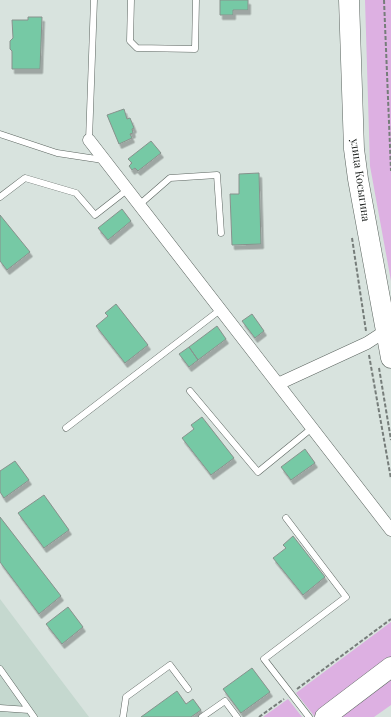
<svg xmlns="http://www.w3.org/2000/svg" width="391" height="717" viewBox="0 0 391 717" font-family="'Playfair Display',serif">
  <defs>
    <filter id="shadow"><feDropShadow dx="2.5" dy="4.5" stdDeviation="0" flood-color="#0004"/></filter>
  </defs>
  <rect width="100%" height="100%" fill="#d8e3de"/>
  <path fill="#c5d8cf" d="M 0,599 L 48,663 L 89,717 L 0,717 Z"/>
  <path fill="#ddb0e2" d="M 365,0 L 391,0 L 391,281 L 370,166 Z
    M 391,622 L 391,660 L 315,717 L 296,693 Z
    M 391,680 L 391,705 L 374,717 L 341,717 Z
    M 288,699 L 302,717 L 263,717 Z"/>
  <path fill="#76c9a5" stroke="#88928d" filter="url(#shadow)" d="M 220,0 L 248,0 L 248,10 L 233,10 L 233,15 L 220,15 Z
    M 28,17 L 42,17 L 40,69 L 12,69 L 12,51 L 10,49 L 10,41 L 13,38 L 12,20 L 28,20 Z
    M 124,109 L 127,119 L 130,118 L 134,128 L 132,129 L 133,133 L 130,134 L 132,138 L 119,144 L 107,115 Z
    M 151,141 L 161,153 L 138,171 L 135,168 L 132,170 L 129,166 L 132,163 L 128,159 Z
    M 259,173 L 261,244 L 232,245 L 230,194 L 239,194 L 239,174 Z
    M 122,209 L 131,221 L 108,240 L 98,228 Z
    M 0,215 L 30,252 L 7,270 L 0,261 Z
    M 116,304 L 148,345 L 125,363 L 96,326 L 108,316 L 105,313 Z
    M 252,314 L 264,331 L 255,338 L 242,321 Z
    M 217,326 L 226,339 L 198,360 L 189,347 Z
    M 189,347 L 198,360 L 189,367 L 179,354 Z
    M 202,417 L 234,458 L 211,475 L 182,438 L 194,429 L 191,425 Z
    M 305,449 L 315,463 L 291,480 L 281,467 Z
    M 15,461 L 29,480 L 4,498 L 0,492 L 0,471 Z
    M 44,495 L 69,530 L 44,548 L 18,513 Z
    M 0,517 L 61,596 L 39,614 L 0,562 Z
    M 293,536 L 325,577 L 303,595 L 273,558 L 286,548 L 283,545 Z
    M 68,607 L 83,627 L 62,644 L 46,624 Z
    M 252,668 L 270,692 L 241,713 L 223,689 Z
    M 177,691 L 186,704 L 193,699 L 201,710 L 191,717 L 141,717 Z"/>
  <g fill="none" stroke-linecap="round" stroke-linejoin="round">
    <g stroke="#5c6560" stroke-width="7">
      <path id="lane" d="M 131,0 L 130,41 L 137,48 L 195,49 L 196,0
        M 0,134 L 57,153 L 103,160
        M 89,140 L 94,0
        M 0,197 L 25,178 L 76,193 L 95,215 L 127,190
        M 139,205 L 170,178 L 217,175 L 221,233
        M 190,391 L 258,472 L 312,428
        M 66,428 L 220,310
        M 286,518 L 346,597 L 264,659 L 309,717
        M 0,669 L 34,717
        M 0,708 L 29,710
        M 123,717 L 126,697 L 170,665 L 188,689
        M 202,717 L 225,701 L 237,717"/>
    </g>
    <g stroke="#5c6560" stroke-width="13">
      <path id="street" d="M 89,140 L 391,530
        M 278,384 L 367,343 L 387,330"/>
    </g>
    <g stroke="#5c6560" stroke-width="21">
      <path id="primary" d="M 349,0 L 354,149 L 358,179 L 391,358
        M 325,717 L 391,667"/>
    </g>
    <path stroke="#767d7a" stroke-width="2" stroke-dasharray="4 2" stroke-linecap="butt" d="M 384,0 L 391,171
      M 352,238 L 366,331
      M 369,355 L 391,479
      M 379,368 L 391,440
      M 297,689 L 391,619
      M 259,717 L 284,699"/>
    <use href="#lane" stroke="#fff" stroke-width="6"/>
    <use href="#street" stroke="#fff" stroke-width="12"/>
    <use href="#primary" stroke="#fff" stroke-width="20"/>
  </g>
  <g text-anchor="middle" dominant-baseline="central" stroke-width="3" stroke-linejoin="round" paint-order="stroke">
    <g font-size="11" fill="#171b19" stroke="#fff">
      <text transform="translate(361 180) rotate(82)">улица Косыгина</text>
    </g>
  </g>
</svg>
